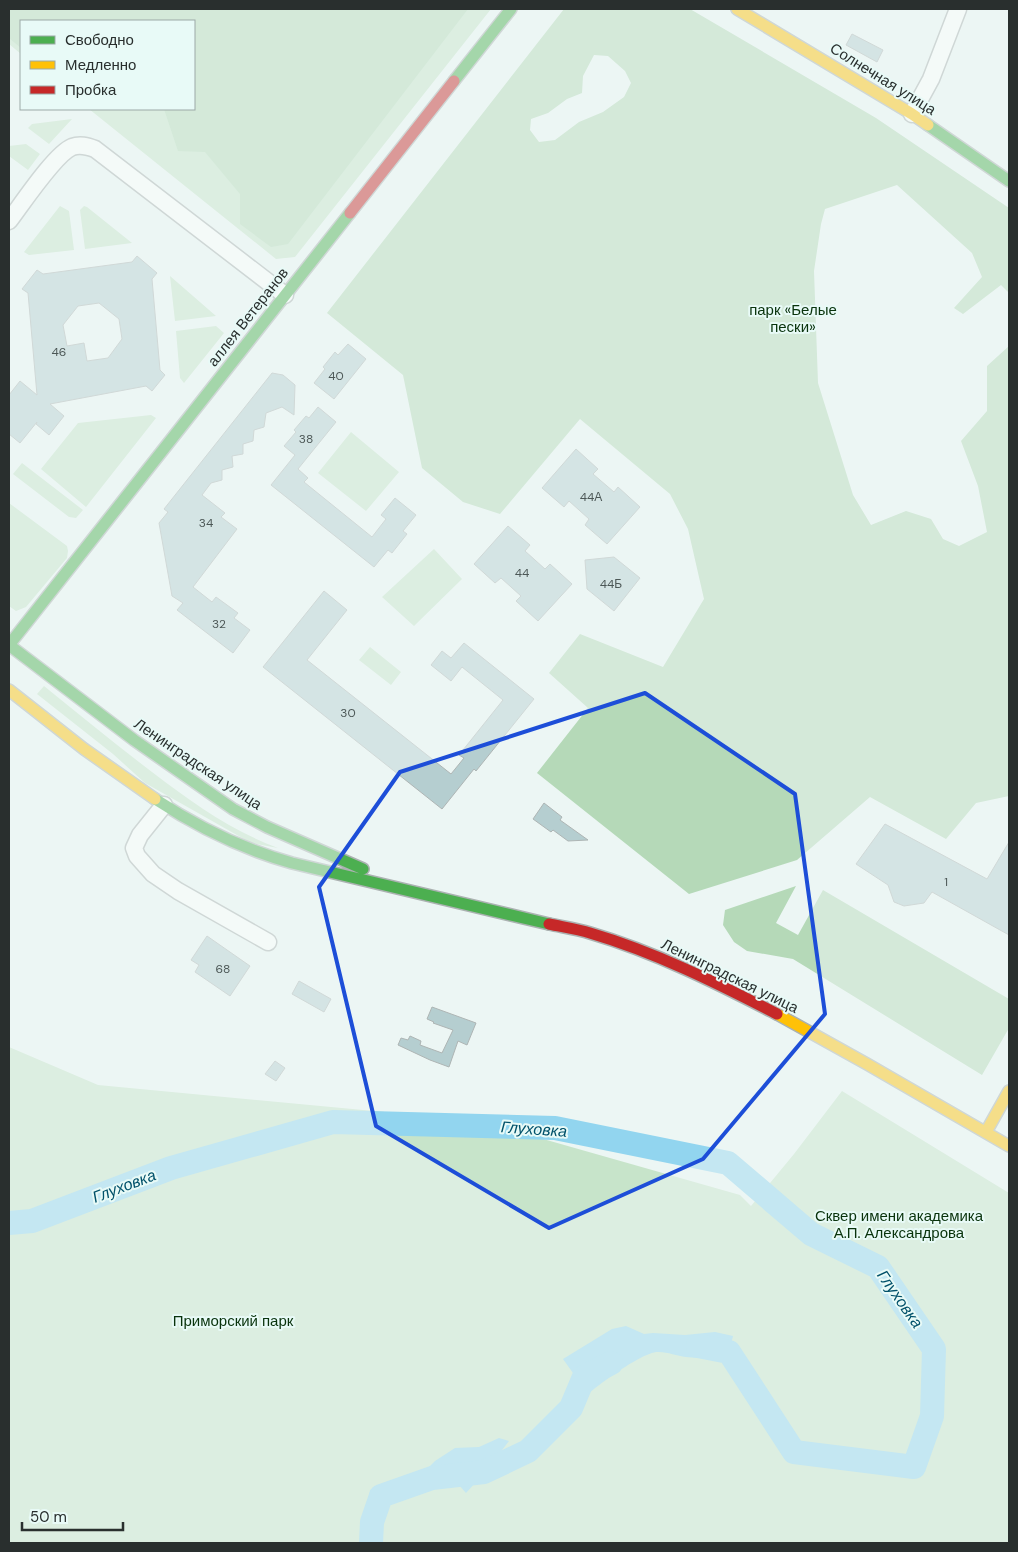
<svg xmlns="http://www.w3.org/2000/svg" width="1018" height="1552" viewBox="0 0 1018 1552" font-family="'DM Sans',sans-serif">
  <rect width="100%" height="100%" fill="#ecf6f4"/>
  <path fill="#c7e4ca" d="M 9,9 L 491,9 L 295,257 L 276,259 L 89,109 L 194,109 L 194,21 L 21,21 L 21,54 L 9,44 Z
    M 72,119 L 49,144 L 28,128 L 32,124 Z
    M 26,144 L 40,154 L 28,170 L 9,156 L 9,146 Z
    M 60,206 L 69,211 L 74,250 L 29,255 L 24,252 Z
    M 84,206 L 87,207 L 132,243 L 85,249 L 80,210 Z
    M 170,276 L 216,316 L 175,321 Z
    M 216,326 L 224,333 L 184,383 L 180,378 L 176,331 Z
    M 151,415 L 156,418 L 86,507 L 41,469 L 78,423 Z
    M 351,432 L 399,472 L 366,511 L 318,473 Z
    M 22,463 L 83,510 L 76,518 L 69,517 L 13,474 Z
    M 9,503 L 67,546 L 68,551 L 67,558 L 26,607 L 16,611 L 9,606 Z
    M 434,549 L 462,579 L 414,626 L 382,597 Z
    M 370,647 L 401,672 L 391,685 L 359,660 Z
    M 44,686 C 80,715 115,744 152,772 C 193,803 230,830 278,848 L 251,843 L 145,783 L 113,754 L 37,694 Z
    M 9,1047 L 98,1085 L 480,1121 L 740,1195 L 751,1206 L 794,1154 L 842,1091 L 1009,1193 L 1009,1543 L 9,1543 Z"/>
  <path fill="#b5d9b8" fill-rule="evenodd" d="M 9,9 L 468,9 L 288,244 L 271,247 L 240,224 L 240,194 L 205,152 L 178,151 L 164,109 L 194,109 L 194,21 L 21,21 L 21,48 L 9,38 Z
    M 564,9 L 690,9 L 876,118 L 1009,208 L 1009,293 L 1001,285 L 963,314 L 954,308 L 982,277 L 972,253 L 897,185 L 825,209 L 821,224 L 814,271 L 818,383 L 853,495 L 871,525 L 906,511 L 931,519 L 943,539 L 959,546 L 987,532 L 978,486 L 961,441 L 987,411 L 987,366 L 1009,346 L 1009,796 L 976,803 L 946,839 L 870,797 L 797,860 L 689,894 L 537,773 L 588,708 L 549,673 L 580,634 L 663,667 L 704,599 L 688,529 L 670,494 L 580,419 L 500,514 L 463,502 L 422,468 L 403,375 L 327,313 ZM 594,55 L 608,56 L 625,71 L 631,83 L 624,97 L 603,112 L 579,122 L 555,140 L 539,142 L 530,130 L 531,119 L 548,113 L 567,99 L 582,93 L 583,76 Z
    M 796,886 L 776,923 L 798,935 L 823,890 L 1009,999 L 1009,1028 L 982,1075 L 793,959 L 747,951 L 734,942 L 723,925 L 725,910 Z"/>
  <path fill="#92d5ef" d="M 626,1326 L 644,1334 L 653,1333 L 685,1335 L 715,1332 L 733,1336 L 729,1352 C 715,1357 701,1359 686,1357 C 677,1356 668,1352 659,1352 C 642,1350 585,1395 571,1408 L 584,1378 L 573,1373 L 563,1359 L 612,1329 Z
    M 499,1438 L 509,1441 L 485,1472 L 466,1493 L 459,1485 L 444,1479 L 431,1490 L 408,1483 L 369,1501 L 370,1490 L 401,1477 L 422,1474 L 435,1461 L 455,1448 L 479,1447 Z"/>
  <g fill="none" stroke-linecap="round" stroke-linejoin="round">
    <path stroke="#92d5ef" stroke-width="24" d="M 9,1223 L 32,1221 L 171,1168 L 333,1122 L 555,1128 L 728,1163 L 811,1234 L 878,1267 L 934,1349 L 932,1416 L 914,1467 L 794,1452 L 729,1352 L 698,1346
      M 371,1543 L 372,1522 L 381,1496 L 432,1478 L 484,1472 L 528,1451 L 571,1408 L 584,1377 L 611,1363"/>
  </g>
  <path fill="#b5ced0" stroke="#aeb5b4" fill-rule="evenodd" d="M 852,34 L 883,50 L 877,62 L 846,45 Z
    M 137,256 L 157,273 L 152,279 L 160,370 L 165,375 L 152,391 L 146,386 L 50,404 L 64,416 L 49,435 L 36,424 L 37,422 L 20,443 L 9,434 L 9,395 L 20,381 L 37,395 L 28,293 L 22,289 L 37,270 L 43,274 L 132,262 ZM 99,303 L 119,319 L 122,339 L 108,358 L 87,361 L 84,343 L 67,346 L 63,325 L 78,306 Z
    M 348,344 L 366,359 L 334,399 L 314,383 L 325,369 L 323,367 L 335,352 L 338,355 Z
    M 272,373 L 283,375 L 295,385 L 294,415 L 282,407 L 266,413 L 264,427 L 254,430 L 253,441 L 243,444 L 243,454 L 232,456 L 233,467 L 222,470 L 222,480 L 211,483 L 202,495 L 225,513 L 221,517 L 237,529 L 193,587 L 212,602 L 216,597 L 238,613 L 234,618 L 250,630 L 233,653 L 177,610 L 183,603 L 172,596 L 159,523 L 168,512 L 164,509 Z
    M 318,407 L 336,422 L 298,469 L 308,478 L 304,482 L 372,537 L 386,519 L 381,515 L 395,498 L 416,515 L 403,531 L 407,534 L 392,553 L 388,550 L 374,567 L 271,485 L 295,455 L 284,446 L 296,432 L 294,430 L 306,416 L 309,418 Z
    M 576,449 L 598,469 L 593,474 L 614,492 L 618,487 L 640,507 L 607,544 L 585,525 L 589,519 L 569,501 L 564,507 L 542,488 Z
    M 508,526 L 530,545 L 525,551 L 545,569 L 550,564 L 572,584 L 538,621 L 516,601 L 521,596 L 501,578 L 495,583 L 474,564 Z
    M 614,557 L 640,578 L 614,611 L 587,589 L 585,560 Z
    M 324,591 L 347,610 L 307,660 L 451,774 L 464,758 L 459,755 L 503,700 L 462,667 L 451,681 L 431,665 L 442,651 L 451,658 L 464,643 L 534,699 L 476,771 L 474,769 L 442,809 L 263,667 Z
    M 544,803 L 562,817 L 560,820 L 588,840 L 568,841 L 553,830 L 551,832 L 533,819 Z
    M 885,824 L 987,879 L 1009,842 L 1009,935 L 932,892 L 924,903 L 904,906 L 894,902 L 888,885 L 856,864 Z
    M 207,936 L 250,966 L 230,996 L 195,972 L 199,965 L 191,960 Z
    M 299,981 L 331,999 L 324,1012 L 292,994 Z
    M 432,1007 L 476,1023 L 467,1045 L 458,1041 L 449,1067 L 430,1060 L 398,1045 L 401,1038 L 408,1040 L 410,1036 L 421,1041 L 420,1045 L 442,1053 L 453,1030 L 433,1023 L 434,1022 L 427,1019 Z
    M 275,1061 L 285,1068 L 276,1081 L 265,1074 Z"/>
  <g fill="none" stroke-linecap="round" stroke-linejoin="round">
    <g stroke="#abb2b1" stroke-width="19">
      <path id="street" d="M 912,114 L 931,79 L 958,9
        M 9,221 C 22,204 55,154 72,147 C 80,144 87,146 95,149 L 285,295
        M 164,805 L 140,835 L 134,848 L 137,856 L 153,874 L 178,891 L 268,942"/>
    </g>
    <g stroke="#abb2b1" stroke-width="14">
      <path id="fast" d="M 454,81 L 511,9
        M 928,125 L 1009,181
        M 9,645 L 350,213
        M 9,645 L 134,740 L 233,809 L 267,827 L 363,869
        M 155,799 C 199,828 242,849 292,863 L 549,924"/>
    </g>
    <g stroke="#abb2b1" stroke-width="14">
      <path id="slow" d="M 737,9 L 912,114 L 928,125
        M 9,690 L 84,749 L 155,799
        M 777,1014 L 867,1064 L 1009,1146
        M 986,1132 L 1009,1091"/>
    </g>
    <g stroke="#abb2b1" stroke-width="14">
      <path id="jam" d="M 350,213 L 454,81
        M 549,924 C 563,927 577,929 590,933 C 655,952 717,983 777,1014"/>
    </g>
    <use href="#street" stroke="#fcfefd" stroke-width="16"/>
    <use href="#fast" stroke="#4caf50" stroke-width="11"/>
    <use href="#slow" stroke="#ffc107" stroke-width="11"/>
    <use href="#jam" stroke="#c62828" stroke-width="11"/>
  </g>
  <path d="M0 0H1018V1552H0ZM 645,693 L 795,794 L 825,1014 L 703,1159 L 549,1228 L 376,1126 L 319,887 L 400,772 Z" fill="#ecf6f4" fill-opacity=".55" fill-rule="evenodd"/>
  <path fill="none" stroke="#1d4ed8" stroke-width="4" stroke-linejoin="round" d="M 645,693 L 795,794 L 825,1014 L 703,1159 L 549,1228 L 376,1126 L 319,887 L 400,772 Z"/>
  <g text-anchor="middle" dominant-baseline="central" stroke-width="4" stroke-linejoin="round" paint-order="stroke">
    <g font-size="12" fill="#4c5756">
      <text x="59" y="352">46</text>
      <text x="336" y="376">40</text>
      <text x="306" y="439">38</text>
      <text x="591" y="497">44А</text>
      <text x="206" y="523">34</text>
      <text x="522" y="573">44</text>
      <text x="611" y="584">44Б</text>
      <text x="219" y="624">32</text>
      <text x="348" y="713">30</text>
      <text x="946" y="882">1</text>
      <text x="223" y="969">68</text>
    </g>
    <g font-size="15" fill="#292f2e" stroke="#e8faf7">
      <text transform="translate(883 79) rotate(32)">Солнечная улица</text>
      <text transform="translate(248 317) rotate(-52)">аллея Ветеранов</text>
      <text transform="translate(198 764) rotate(34)">Ленинградская улица</text>
      <text transform="translate(730 976) rotate(26)">Ленинградская улица</text>
    </g>
    <g font-size="15" fill="#09330c" stroke="#e8faf7">
      <text x="793" y="310">парк «Белые<tspan x="793" dy="17">пески»</tspan></text>
      <text x="899" y="1216">Сквер имени академика<tspan x="899" dy="17">А.П. Александрова</tspan></text>
      <text x="233" y="1321">Приморский парк</text>
    </g>
    <g font-size="16" font-style="italic" fill="#00516a" stroke="#e8faf7">
      <text transform="translate(534 1129) rotate(4)">Глуховка</text>
      <text transform="translate(124 1186) rotate(-21)">Глуховка</text>
      <text transform="translate(900 1299) rotate(55)">Глуховка</text>
    </g>
  </g>
  <rect width="1018" height="1552" fill="none" stroke="#292f2e" stroke-width="20"/>
  <rect x="20" y="20" width="175" height="90" fill="#e8faf7" stroke="#9ca9a7"/>
  <rect x="30" y="36" width="25" height="8" fill="#4caf50" stroke="#9ca9a7"/>
  <text x="65" y="45" font-size="15" fill="#292f2e">Свободно</text>
  <rect x="30" y="61" width="25" height="8" fill="#ffc107" stroke="#9ca9a7"/>
  <text x="65" y="70" font-size="15" fill="#292f2e">Медленно</text>
  <rect x="30" y="86" width="25" height="8" fill="#c62828" stroke="#9ca9a7"/>
  <text x="65" y="95" font-size="15" fill="#292f2e">Пробка</text>
  <path d="M22 1522v8h101v-8" fill="none" stroke="#292f2e" stroke-width="2.5"/>
  <text x="30" y="1522" font-size="15" fill="#292f2e" stroke="#e8faf7" stroke-width="4" paint-order="stroke">50 m</text>
</svg>
